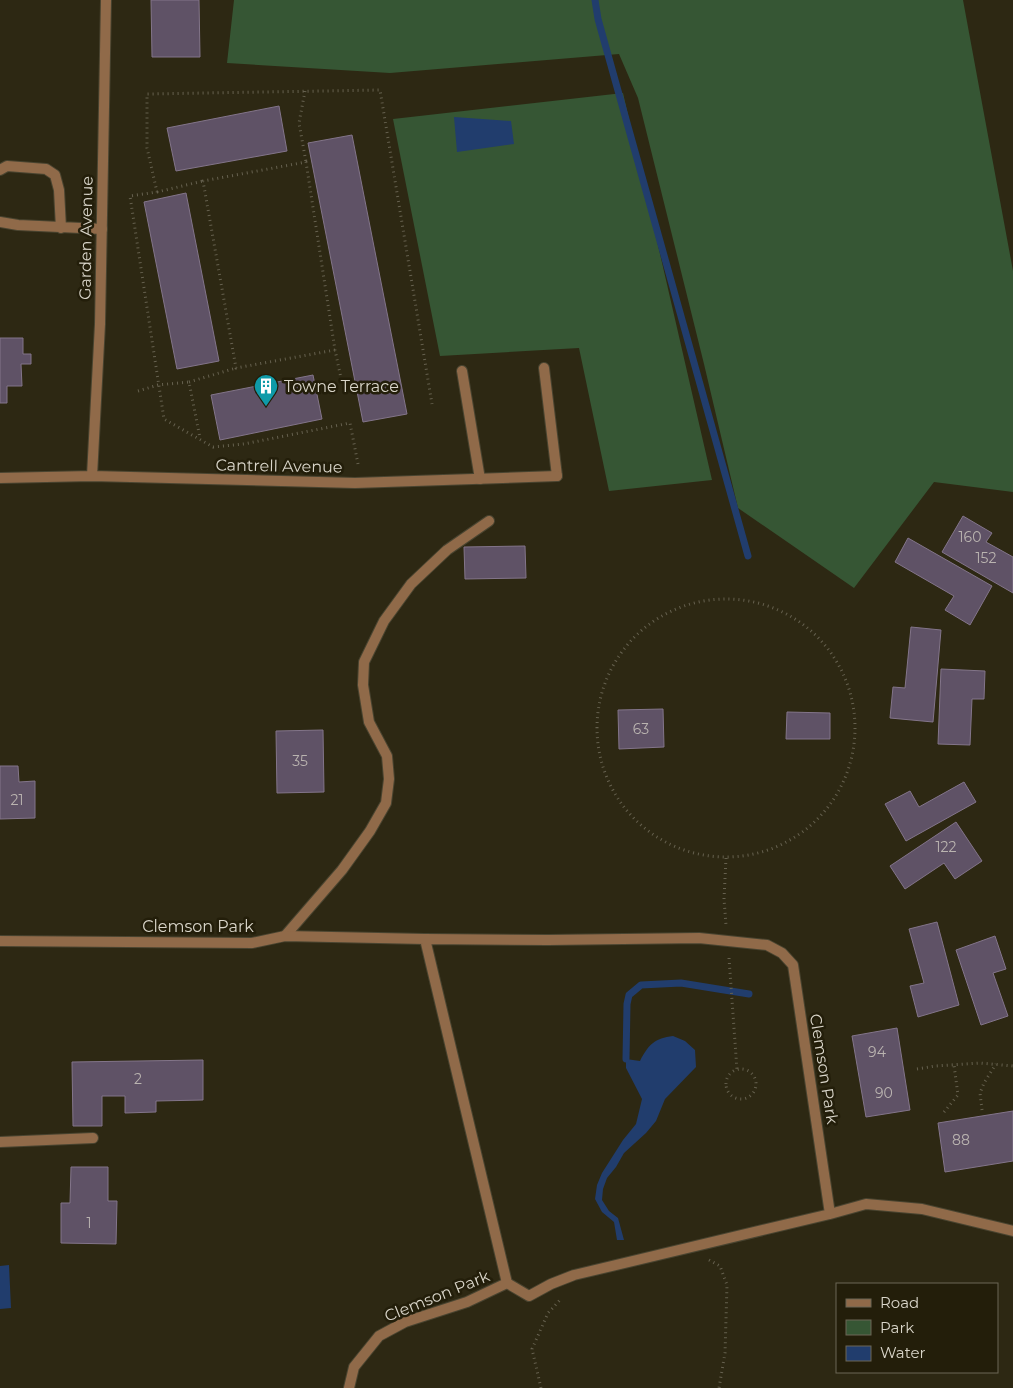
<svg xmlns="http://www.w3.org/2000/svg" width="1013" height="1388" viewBox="0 0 1013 1388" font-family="Montserrat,sans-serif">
  <rect width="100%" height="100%" fill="#2d2813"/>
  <path fill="#365634" d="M 234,0 L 963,0 L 1013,271 L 1013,492 L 934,482 L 854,588 L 738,508 L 704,364 L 638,98 L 619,54 L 390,73 L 227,63 Z
    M 623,93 L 712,480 L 609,491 L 579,348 L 440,356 L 393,119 Z"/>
  <path fill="#213d6d" d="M 454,117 L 511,121 L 514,144 L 457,152 Z
    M 673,1036 L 685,1041 L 695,1050 L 696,1067 L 665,1099 L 656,1121 L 646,1133 L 624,1153 L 616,1167 L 607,1178 L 603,1189 L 602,1200 L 609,1211 L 618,1218 L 624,1240 L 617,1240 L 614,1222 L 602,1212 L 595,1199 L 597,1185 L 602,1173 L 623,1140 L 636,1124 L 642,1099 L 626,1068 L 626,1059 L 640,1061 C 648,1045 655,1038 673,1036 Z
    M 9,1265 L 11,1308 L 0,1309 L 0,1266 Z"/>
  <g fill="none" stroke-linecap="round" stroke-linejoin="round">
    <path stroke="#213d6d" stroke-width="7" d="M 595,0 L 598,19 L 748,556
      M 626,1059 L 627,1004 L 629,995 L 641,985 L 681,983 L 749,994"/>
  </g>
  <path fill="#5f5266" stroke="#83758a" d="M 151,0 L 199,0 L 200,57 L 152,57 Z
    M 279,106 L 287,151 L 176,171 L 167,128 Z
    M 352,135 L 407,414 L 363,422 L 308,143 Z
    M 186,193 L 219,361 L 177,369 L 144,202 Z
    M 0,338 L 23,338 L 23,354 L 31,354 L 31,364 L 21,364 L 22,386 L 7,386 L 7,403 L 0,403 Z
    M 313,375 L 322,419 L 220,440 L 211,395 Z
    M 963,516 L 992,533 L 986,542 L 1013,557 L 1013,593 L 942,552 Z
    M 908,538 L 992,586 L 970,625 L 945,610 L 954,596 L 895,562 Z
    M 525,546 L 526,578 L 465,579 L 464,547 Z
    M 911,627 L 941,630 L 933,722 L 890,718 L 893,687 L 905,688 Z
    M 941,669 L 985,671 L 984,699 L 972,699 L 970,745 L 938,744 Z
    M 663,709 L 664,747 L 619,749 L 618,710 Z
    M 787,712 L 830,713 L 830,739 L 786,739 Z
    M 323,730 L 324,792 L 277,793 L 276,731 Z
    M 0,766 L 18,766 L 19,782 L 35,781 L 35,818 L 0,819 Z
    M 964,782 L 976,802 L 906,841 L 885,804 L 910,791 L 919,807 Z
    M 956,822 L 982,861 L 955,879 L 944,863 L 905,889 L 890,866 Z
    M 937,922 L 959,1005 L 918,1017 L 910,986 L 924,983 L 909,929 Z
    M 995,936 L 1006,969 L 993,973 L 1008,1016 L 981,1025 L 956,950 Z
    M 897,1028 L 910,1110 L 866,1117 L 852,1036 Z
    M 203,1060 L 203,1100 L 156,1101 L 156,1112 L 125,1113 L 125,1096 L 102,1096 L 102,1126 L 73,1126 L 72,1062 Z
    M 1013,1111 L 1013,1161 L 945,1172 L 938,1123 Z
    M 71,1167 L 108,1167 L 108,1201 L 117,1201 L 116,1244 L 61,1243 L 61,1203 L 70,1203 Z"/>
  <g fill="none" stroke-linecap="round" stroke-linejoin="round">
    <g stroke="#494430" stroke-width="12">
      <path id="lane" d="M 0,170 L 7,166 L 46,169 L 55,175 L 59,190 L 61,228
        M 0,222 L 18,225 L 102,229
        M 544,368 L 557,476
        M 462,371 L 480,479
        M 285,936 L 342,870 L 370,831 L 386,803 L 389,779 L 387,756 L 369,722 L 363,685 L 364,662 L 384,621 L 411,584 L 447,550 L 489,521
        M 0,1142 L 93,1138"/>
    </g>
    <g stroke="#494430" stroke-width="12">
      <path id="street" d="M 92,476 L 100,324 L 106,0
        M 0,478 L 92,476 L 355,483 L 557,476
        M 0,941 L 252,943 L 285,936 L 425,939 L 548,940 L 699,938 L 767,945 L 782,953 L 793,965 L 830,1214 L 574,1275 L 551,1284 L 529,1296 L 507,1283 L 425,939
        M 830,1214 L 866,1204 L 922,1209 L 1013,1231
        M 349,1388 L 354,1367 L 379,1336 L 405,1322 L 467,1302 L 507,1283"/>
    </g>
    <path stroke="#66614f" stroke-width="3" stroke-dasharray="1 4" stroke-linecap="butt" d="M 305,91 L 299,123 L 306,162
      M 157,192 L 203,181
      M 335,350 L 236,368 L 203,181 L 306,162 L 335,350 L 341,378
      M 189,382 L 236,368
      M 138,391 L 158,385 L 189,382 L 200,438
      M 358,464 L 350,423 L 244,444 L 213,447 L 164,419 L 130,196 L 157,192 L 147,148 L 147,94 L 380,90 L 432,404
      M597 728a129 129 0 1 1 258 0a129 129 0 1 1-258 0Z
      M 726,858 L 724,899 L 726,925
      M 729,958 L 737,1070
      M 917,1069 L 935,1066 L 980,1063 L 1013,1066
      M726 1084a15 15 0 1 1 30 0a15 15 0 1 1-30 0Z
      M 982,1110 L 980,1093 L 984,1083 L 996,1064
      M 944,1112 L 958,1095 L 954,1065
      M 709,1260 L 720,1266 L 727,1285 L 725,1353 L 719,1388
      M 541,1388 L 532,1349 L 548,1313 L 560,1300"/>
    <use href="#lane" stroke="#906a49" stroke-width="10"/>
    <use href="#street" stroke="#906a49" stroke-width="10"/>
  </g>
  <defs>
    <g id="building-pin" transform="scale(1.25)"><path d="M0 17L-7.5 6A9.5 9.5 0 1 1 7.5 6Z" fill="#0f9aa8" stroke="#231e0a"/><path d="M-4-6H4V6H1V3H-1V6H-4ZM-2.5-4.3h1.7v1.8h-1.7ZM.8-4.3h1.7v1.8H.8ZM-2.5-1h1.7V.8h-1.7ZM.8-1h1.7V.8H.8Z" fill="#fff"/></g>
  </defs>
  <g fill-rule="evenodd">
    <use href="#building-pin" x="266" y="386"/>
  </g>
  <g text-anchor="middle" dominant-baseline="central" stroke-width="5" stroke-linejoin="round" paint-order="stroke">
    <g font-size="14" fill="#bab4b0">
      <text x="970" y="537">160</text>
      <text x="986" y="558">152</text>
      <text x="641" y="729">63</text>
      <text x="300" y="761">35</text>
      <text x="17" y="800">21</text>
      <text x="946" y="847">122</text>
      <text x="877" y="1052">94</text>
      <text x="138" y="1079">2</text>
      <text x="884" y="1093">90</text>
      <text x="961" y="1140">88</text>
      <text x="89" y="1223">1</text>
    </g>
    <g font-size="16" fill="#d9d5c9" stroke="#231e0a">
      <text transform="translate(86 238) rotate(-89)">Garden Avenue</text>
      <text transform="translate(279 466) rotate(1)">Cantrell Avenue</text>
      <text x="198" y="926">Clemson Park</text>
      <text transform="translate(824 1069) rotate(81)">Clemson Park</text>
      <text transform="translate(437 1296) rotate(-22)">Clemson Park</text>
    </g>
    <g font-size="16" fill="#d9d5c9" stroke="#231e0a" text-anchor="start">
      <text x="284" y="386">Towne Terrace</text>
    </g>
  </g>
  <rect x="836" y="1283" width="162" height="90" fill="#231e0a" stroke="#6c6756"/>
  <rect x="846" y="1299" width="25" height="8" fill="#906a49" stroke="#6c6756"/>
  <text x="880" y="1308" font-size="15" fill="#d9d5c9">Road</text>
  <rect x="846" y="1320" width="25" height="15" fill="#365634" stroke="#6c6756"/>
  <text x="880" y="1333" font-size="15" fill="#d9d5c9">Park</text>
  <rect x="846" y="1346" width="25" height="15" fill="#213d6d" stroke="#6c6756"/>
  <text x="880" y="1358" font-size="15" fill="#d9d5c9">Water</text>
</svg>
